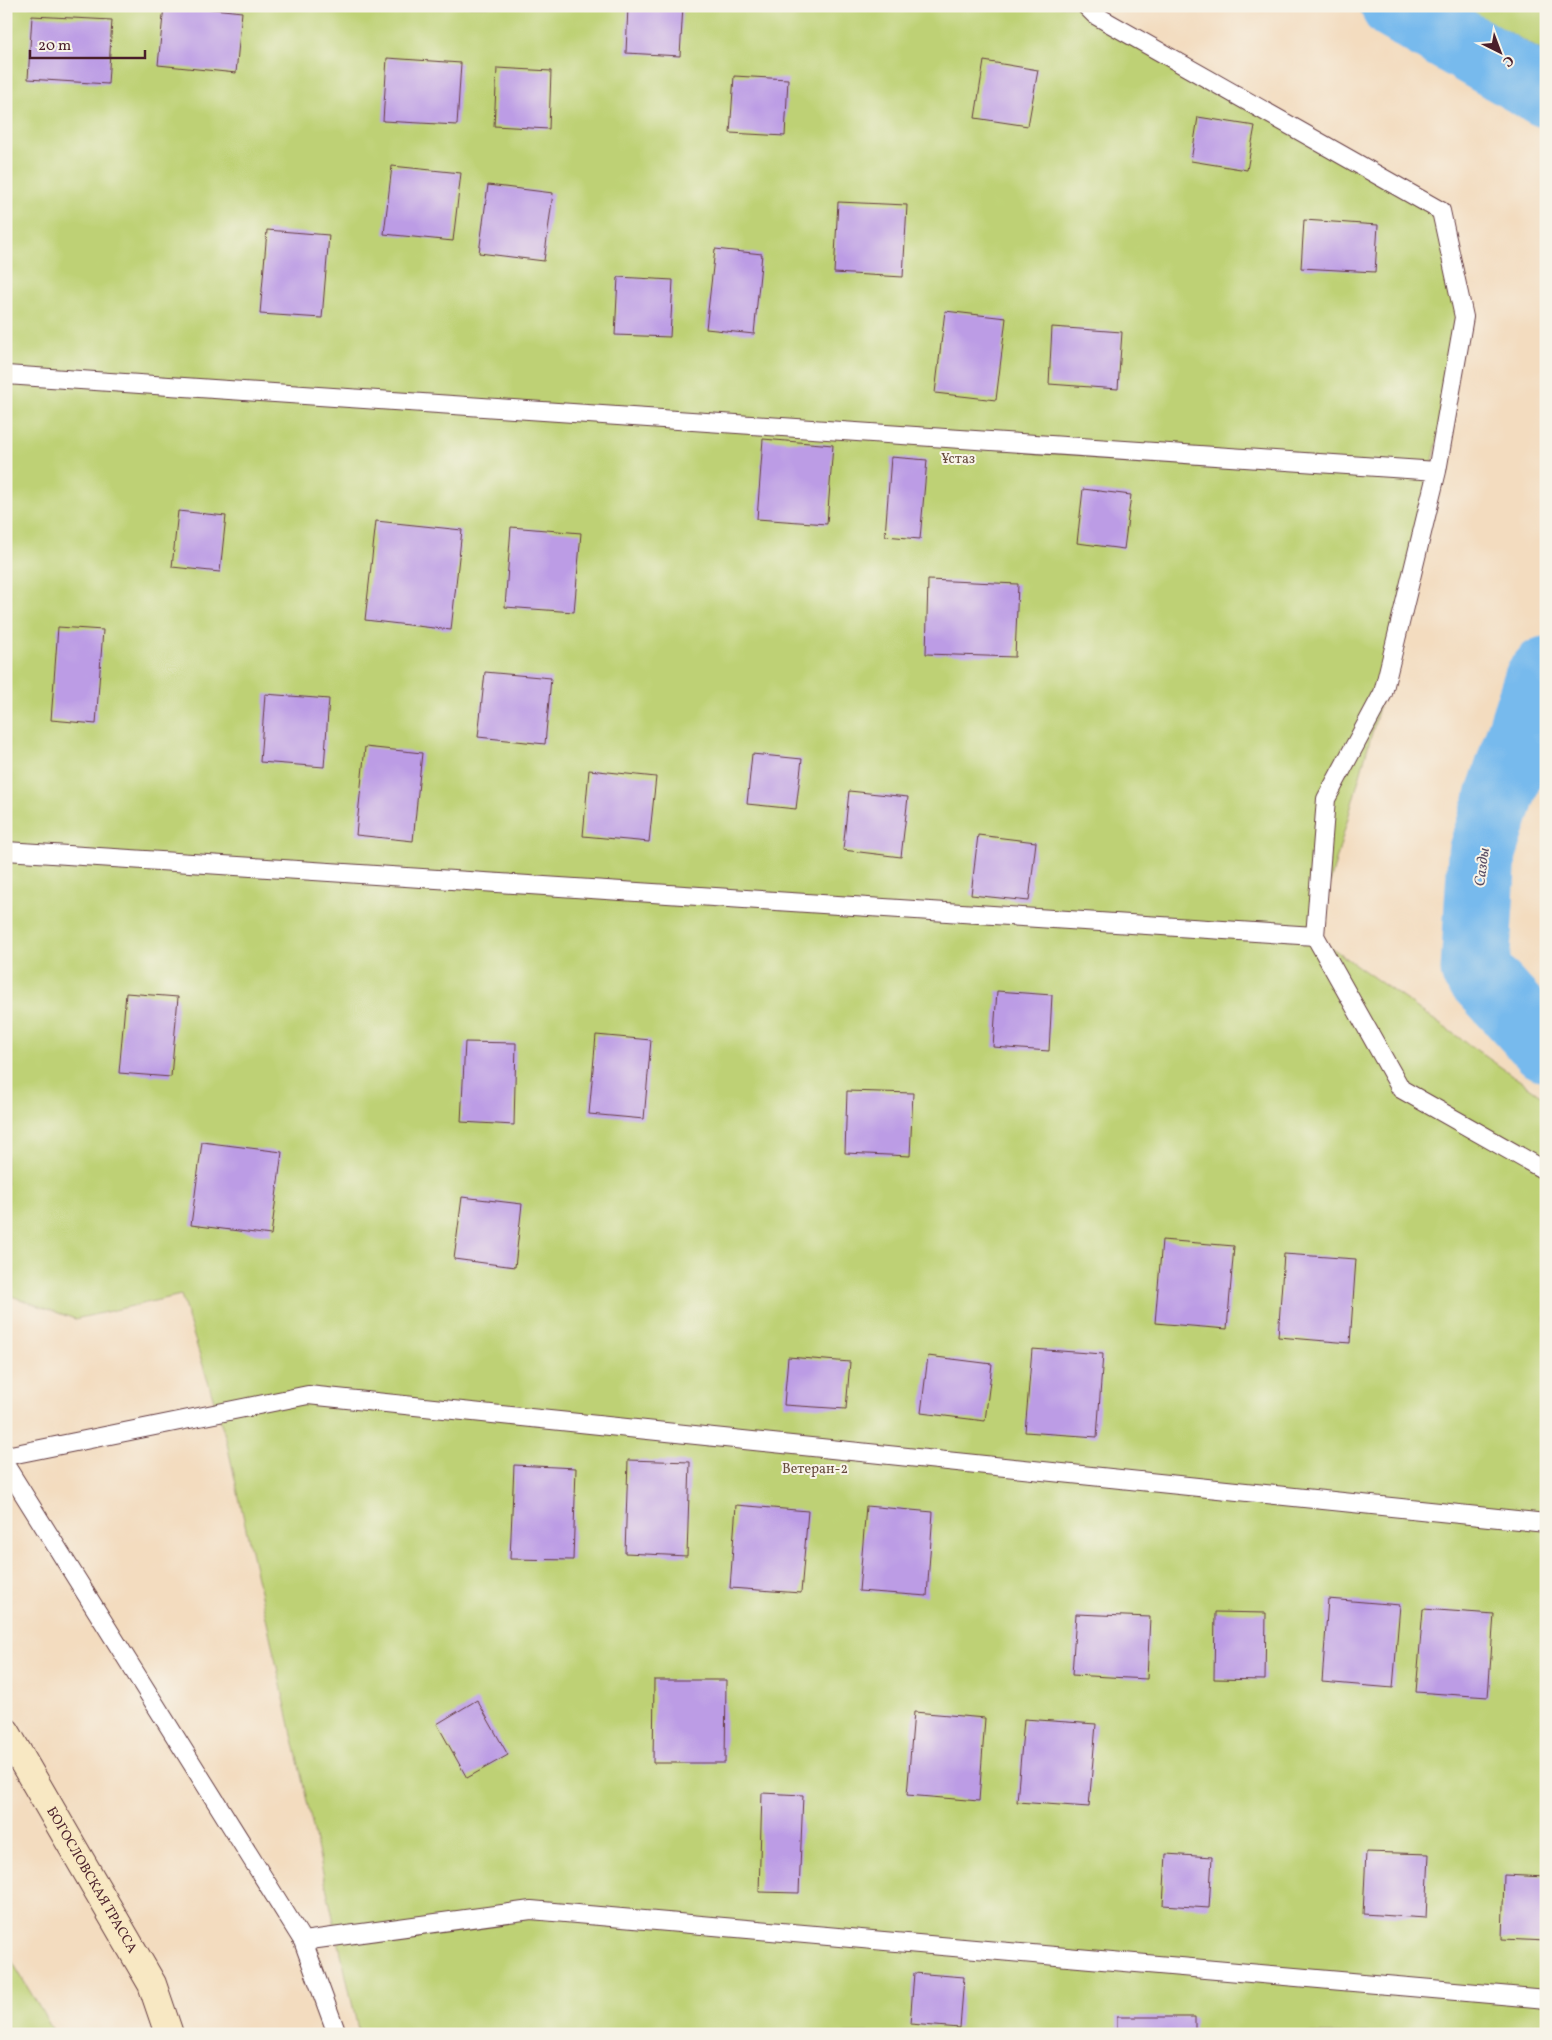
<svg xmlns="http://www.w3.org/2000/svg" width="1552" height="2040" viewBox="0 0 1552 2040" font-family="Vollkorn,serif">
  <rect width="100%" height="100%" fill="#f7f3e8"/>
  <filter id="ink" filterUnits="userSpaceOnUse"><feTurbulence type="fractalNoise" baseFrequency=".02" numOctaves="2"/><feDisplacementMap in="SourceGraphic" scale="10" xChannelSelector="R" yChannelSelector="G"/><feConvolveMatrix kernelMatrix="1 2 1 2 8 2 1 2 1" color-interpolation-filters="sRGB"/></filter>
  <filter id="wash" filterUnits="userSpaceOnUse"><feTurbulence type="fractalNoise" baseFrequency=".0096" numOctaves="4" result="noise"/><feDisplacementMap in="SourceGraphic" scale="20" xChannelSelector="R" yChannelSelector="G"/><feGaussianBlur stdDeviation="1.12" result="paint"/><feColorMatrix in="noise" values="0 0 0 0 0 0 0 0 0 0 0 0 0 0 0 0 0 1.4 0 .05"/><feComposite in="paint" operator="in"/></filter>
  <g filter="url(#wash)">
    <rect width="100%" height="100%" fill="#f3dcbf"/>
    <path fill="#bed175" stroke="#847850" d="M 6,6 L 1088,6 L 1441,211 L 1464,317 L 1383,693 L 1315,936 L 1546,1099 L 1546,2034 L 359,2034 L 226,1439 L 181,1295 L 75,1319 L 6,1294 Z
      M 1462,6 L 1546,6 L 1546,53 Z
      M 6,1951 L 54,2032 L 54,2034 L 6,2034 Z"/>
    <g fill="none" stroke-linecap="round" stroke-linejoin="round">
      <path stroke="#77baed" stroke-width="69" d="M 1395,6 L 1546,93
        M 1546,671 L 1538,680 L 1482,853 L 1475,970 L 1546,1047"/>
    </g>
    <g id="blocks">
      <path fill="#bc9ce5" d="M 164,6 L 184,6 L 242,12 L 236,73 L 158,65 Z
        M 628,6 L 683,6 L 680,56 L 626,53 Z
        M 32,16 L 112,20 L 108,84 L 28,79 Z
        M 387,58 L 461,63 L 457,125 L 383,121 Z
        M 984,61 L 1038,70 L 1028,126 L 975,118 Z
        M 497,68 L 551,71 L 549,129 L 494,126 Z
        M 734,76 L 788,79 L 785,136 L 730,133 Z
        M 1198,117 L 1255,126 L 1247,170 L 1191,161 Z
        M 392,166 L 461,173 L 453,241 L 384,234 Z
        M 488,185 L 553,193 L 544,261 L 479,253 Z
        M 838,202 L 907,205 L 903,277 L 834,273 Z
        M 1304,220 L 1378,225 L 1375,272 L 1301,268 Z
        M 267,230 L 329,235 L 322,318 L 260,314 Z
        M 715,249 L 762,254 L 754,334 L 706,329 Z
        M 618,277 L 673,280 L 670,337 L 615,335 Z
        M 945,311 L 1006,318 L 996,400 L 935,393 Z
        M 1052,327 L 1122,332 L 1118,389 L 1049,384 Z
        M 763,439 L 833,445 L 827,524 L 757,519 Z
        M 891,457 L 927,460 L 920,539 L 885,536 Z
        M 1083,489 L 1131,495 L 1124,549 L 1077,543 Z
        M 178,511 L 226,516 L 220,572 L 172,567 Z
        M 376,521 L 462,530 L 451,630 L 365,620 Z
        M 511,527 L 581,533 L 574,612 L 505,607 Z
        M 928,580 L 1018,584 L 1015,657 L 926,654 Z
        M 58,627 L 103,630 L 96,724 L 51,720 Z
        M 485,672 L 551,678 L 545,744 L 478,737 Z
        M 265,694 L 329,699 L 324,767 L 260,762 Z
        M 365,747 L 422,753 L 413,841 L 356,835 Z
        M 752,754 L 802,759 L 796,809 L 747,804 Z
        M 589,770 L 656,777 L 649,842 L 583,836 Z
        M 849,791 L 908,797 L 901,857 L 843,850 Z
        M 978,835 L 1036,842 L 1029,901 L 971,895 Z
        M 997,991 L 1052,995 L 1049,1051 L 993,1047 Z
        M 126,993 L 178,997 L 171,1077 L 119,1073 Z
        M 596,1035 L 651,1040 L 644,1119 L 589,1114 Z
        M 465,1042 L 516,1043 L 514,1125 L 461,1122 Z
        M 847,1091 L 913,1093 L 910,1156 L 845,1153 Z
        M 202,1142 L 282,1152 L 271,1235 L 191,1225 Z
        M 462,1197 L 522,1204 L 515,1267 L 454,1259 Z
        M 1162,1240 L 1234,1246 L 1227,1329 L 1155,1323 Z
        M 1284,1254 L 1356,1259 L 1350,1343 L 1278,1337 Z
        M 1032,1349 L 1103,1354 L 1097,1437 L 1025,1432 Z
        M 928,1356 L 992,1364 L 985,1421 L 921,1413 Z
        M 788,1357 L 850,1362 L 846,1409 L 784,1405 Z
        M 628,1460 L 690,1462 L 687,1556 L 625,1553 Z
        M 514,1465 L 576,1468 L 573,1560 L 510,1559 Z
        M 736,1505 L 808,1511 L 801,1593 L 730,1588 Z
        M 866,1506 L 933,1512 L 927,1596 L 859,1591 Z
        M 1328,1599 L 1400,1605 L 1393,1688 L 1322,1682 Z
        M 1423,1609 L 1494,1614 L 1488,1697 L 1416,1692 Z
        M 1215,1612 L 1266,1613 L 1265,1680 L 1214,1679 Z
        M 1076,1614 L 1150,1617 L 1147,1679 L 1072,1675 Z
        M 654,1680 L 726,1680 L 725,1763 L 653,1763 Z
        M 477,1700 L 508,1755 L 467,1778 L 437,1724 Z
        M 914,1712 L 985,1718 L 979,1801 L 907,1795 Z
        M 1024,1719 L 1096,1724 L 1089,1807 L 1017,1802 Z
        M 762,1793 L 803,1795 L 799,1893 L 759,1892 Z
        M 1366,1852 L 1429,1854 L 1426,1918 L 1363,1914 Z
        M 1166,1854 L 1212,1857 L 1209,1908 L 1163,1905 Z
        M 1504,1875 L 1546,1877 L 1546,1941 L 1502,1939 Z
        M 914,1973 L 964,1977 L 960,2028 L 910,2024 Z
        M 1117,2017 L 1195,2017 L 1195,2034 L 1117,2034 Z"/>
    </g>
  </g>
  <g filter="url(#ink)">
    <use href="#blocks" fill-opacity="0" stroke="#633b41" stroke-width="1"/>
    <g fill="none" stroke-linecap="round" stroke-linejoin="round">
      <g stroke="#633b41" stroke-width="20">
        <path id="service" d="M 1086,6 L 1095,15 L 1441,211 L 1464,317 L 1437,471 L 1383,693 L 1326,799 L 1315,936 L 1401,1089 L 1546,1171
          M 6,375 L 1437,471
          M 6,851 L 1315,936
          M 6,1456 L 308,1395 L 1546,1523
          M 6,1466 L 303,1941 L 531,1910 L 1546,1999
          M 303,1941 L 337,2034"/>
      </g>
      <g stroke="#633b41" stroke-width="30">
        <g id="secondary">
          <path id="s1" d="M 6,1732 L 152,1984 L 169,2034"/>
        </g>
      </g>
      <use href="#service" stroke="#fff" stroke-width="18"/>
      <use href="#secondary" stroke="#f8e8c3" stroke-width="28"/>
    </g>
  </g>
  <g text-anchor="middle" dominant-baseline="central" stroke-width="4" stroke-linejoin="round" paint-order="stroke">
    <g font-size="14" fill="#674c3e" stroke="#f7f3e8">
      <text x="958" y="459">Ұстаз</text>
      <text x="815" y="1469">Ветеран-2</text>
    </g>
    <g font-size="14" fill="#4a1f2b" stroke="#f7f3e8">
      <text stroke="none"><textPath href="#s1" startOffset="171">БОГОСЛОВСКАЯ ТРАССА</textPath></text>
    </g>
    <g font-size="15" font-style="italic" fill="#584e65" stroke="#f7f3e8">
      <text transform="translate(1483 867) rotate(-83)">Сазды</text>
    </g>
  </g>
  <rect width="1552" height="2040" fill="none" stroke="#f7f3e8" stroke-width="25"/>
  <g transform="translate(1500 52) rotate(138)" stroke="#f7f3e8" stroke-width="4" paint-order="stroke">
  <path d="M0-4L9 19L0 12L-9 19Z" fill="#4a1f2b"/>
  <text y="-8" font-size="14" font-weight="bold" text-anchor="middle" fill="#4a1f2b">С</text>
  </g>
  <path d="M30 50v8h115v-8" fill="none" stroke="#4a1f2b" stroke-width="2.5"/>
  <text x="38" y="50" font-size="15" fill="#4a1f2b" stroke="#f7f3e8" stroke-width="4" paint-order="stroke">20 m</text>
</svg>
